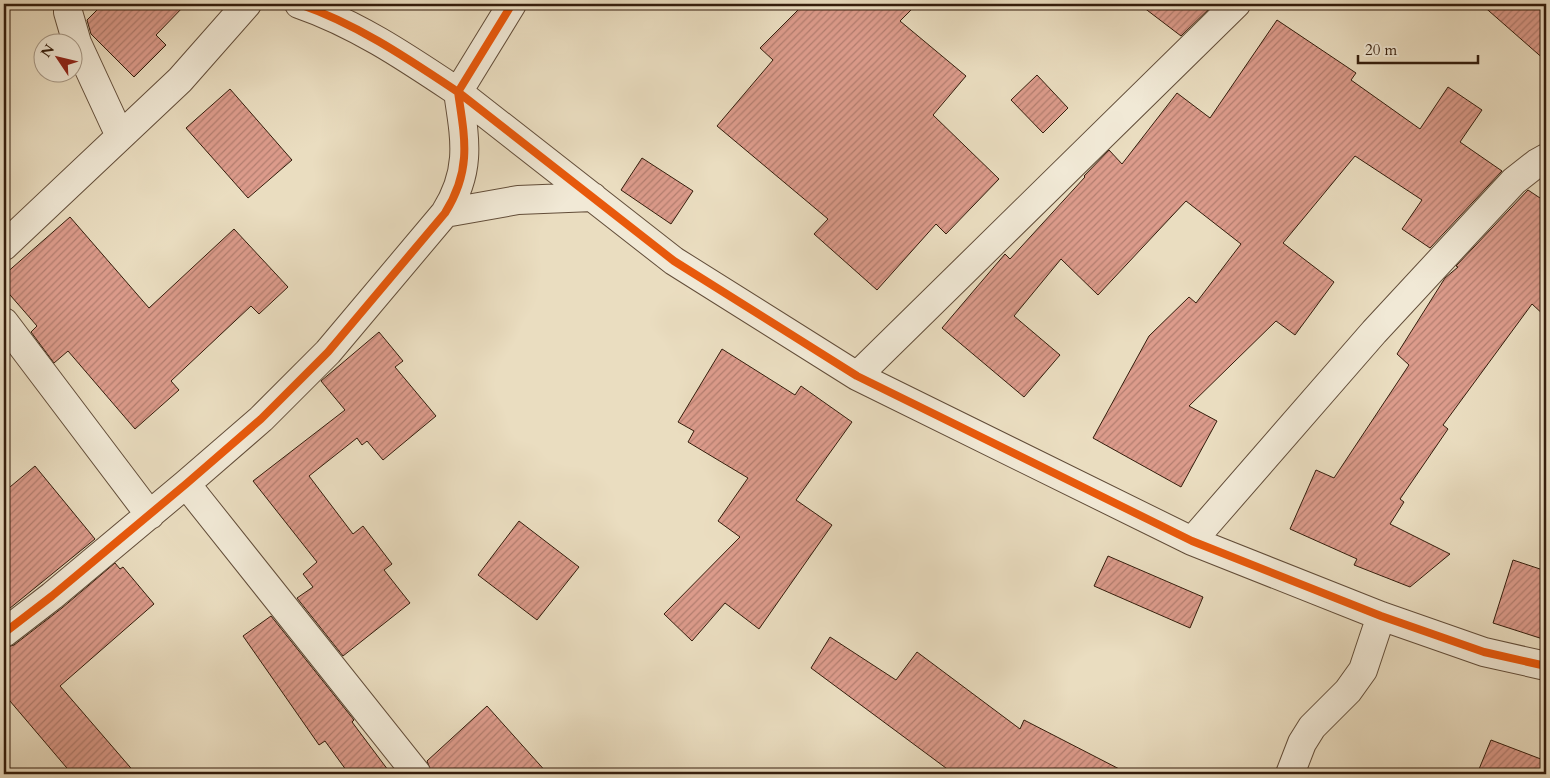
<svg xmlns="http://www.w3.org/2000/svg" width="1550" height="778" viewBox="0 0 1550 778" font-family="Cardo,serif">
  <defs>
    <pattern id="building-hatch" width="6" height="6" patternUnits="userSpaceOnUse" patternTransform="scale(1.25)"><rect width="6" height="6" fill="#dc9b8b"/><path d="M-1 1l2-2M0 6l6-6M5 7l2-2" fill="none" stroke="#b37e70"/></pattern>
  </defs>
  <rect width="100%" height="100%" fill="#eaddc0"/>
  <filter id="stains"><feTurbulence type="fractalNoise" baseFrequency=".004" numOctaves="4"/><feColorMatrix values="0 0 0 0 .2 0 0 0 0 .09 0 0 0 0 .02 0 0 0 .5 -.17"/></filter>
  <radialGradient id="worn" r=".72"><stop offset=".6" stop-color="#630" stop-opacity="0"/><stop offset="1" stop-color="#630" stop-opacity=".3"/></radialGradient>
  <path fill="url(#building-hatch)" stroke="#341d0c" d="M 103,4 L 186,4 L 156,35 L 166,45 L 134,77 L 91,34 L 87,20 Z
    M 804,4 L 917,4 L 900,21 L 966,76 L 933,115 L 999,179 L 946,234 L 936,224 L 877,290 L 814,234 L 828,219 L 717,126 L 773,60 L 760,48 Z
    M 1139,4 L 1214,4 L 1181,36 Z
    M 1481,4 L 1546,4 L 1546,61 Z
    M 1277,20 L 1356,73 L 1351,80 L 1420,129 L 1448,87 L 1482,110 L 1460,142 L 1502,171 L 1430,248 L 1402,229 L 1422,200 L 1355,156 L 1283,243 L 1334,282 L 1295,335 L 1276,321 L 1189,406 L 1217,421 L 1181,487 L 1093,438 L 1149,336 L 1189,297 L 1196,303 L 1241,244 L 1186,201 L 1098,295 L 1061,259 L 1014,316 L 1060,355 L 1024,397 L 942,328 L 1005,254 L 1010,259 L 1085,177 L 1084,176 L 1109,150 L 1122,164 L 1177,93 L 1210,118 Z
    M 1037,75 L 1068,108 L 1043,133 L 1011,100 Z
    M 230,89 L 292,160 L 248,198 L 186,128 Z
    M 642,158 L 693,191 L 671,224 L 621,190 Z
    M 1528,190 L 1546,202 L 1546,317 L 1532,304 L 1443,425 L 1448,429 L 1400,499 L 1404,502 L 1390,524 L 1450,554 L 1410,587 L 1354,565 L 1357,559 L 1290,529 L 1316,470 L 1334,478 L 1409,365 L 1397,354 L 1445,278 L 1458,267 L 1456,266 Z
    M 70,217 L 149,308 L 234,229 L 288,287 L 259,314 L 251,306 L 171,381 L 179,390 L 135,429 L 68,351 L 54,363 L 31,332 L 37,326 L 4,288 L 4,275 Z
    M 379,332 L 403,361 L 395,367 L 436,416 L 383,460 L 367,441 L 362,445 L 357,438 L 309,476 L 353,534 L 363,526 L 392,564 L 384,570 L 410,603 L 343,656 L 297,598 L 313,587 L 303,574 L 317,562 L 253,481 L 345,410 L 321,381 Z
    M 722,349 L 795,395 L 801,386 L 852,422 L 796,500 L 832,525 L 759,629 L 725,603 L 692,641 L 664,614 L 740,537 L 718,521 L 748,478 L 688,442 L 694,431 L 678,422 Z
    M 35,466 L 95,539 L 4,613 L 4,492 Z
    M 519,521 L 579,567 L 537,620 L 478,575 Z
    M 1108,556 L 1203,597 L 1190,628 L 1094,586 Z
    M 1513,560 L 1546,571 L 1546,640 L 1493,623 Z
    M 115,563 L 120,569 L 123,567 L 154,604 L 60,686 L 136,774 L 72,774 L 4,694 L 4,648 L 14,645 L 62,608 Z
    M 271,616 L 354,720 L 352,722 L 391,774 L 349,774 L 325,741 L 319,745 L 243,636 Z
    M 830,637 L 896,680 L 917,652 L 1020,729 L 1024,720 L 1129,774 L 954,774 L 811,668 Z
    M 487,706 L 548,774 L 432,774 L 427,761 Z
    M 1491,740 L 1546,761 L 1546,774 L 1477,774 Z"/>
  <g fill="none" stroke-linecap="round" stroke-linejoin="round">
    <g stroke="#624d39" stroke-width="30">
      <path id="minor" d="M 68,4 L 68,12 L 77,43 L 120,136
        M 512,4 L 458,92 L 674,261 L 857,376 L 1192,541 L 1381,616 L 1484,652 L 1546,666
        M 445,213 L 518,200 L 593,197
        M 4,246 L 180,80 L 247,4
        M 4,322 L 150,515
        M 857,376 L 1236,4
        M 186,484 L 417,774
        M 1192,541 L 1374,332 L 1514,181 L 1537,163 L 1546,158
        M 4,633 L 52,596 L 186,484 L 261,419 L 328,352 L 445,213 C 472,170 465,139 458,92 C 407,58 357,24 299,4
        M 1290,774 L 1302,743 L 1312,727 L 1348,691 L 1363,670 L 1381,616"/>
    </g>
    <use href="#minor" stroke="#f1e9d6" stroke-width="28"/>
    <g stroke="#f1e9d6" stroke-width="11">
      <path id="cycleway" d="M 512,4 L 458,92 L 674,261 L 857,376 L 1192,541 L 1381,616 L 1484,652 L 1546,666
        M 4,633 L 52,596 L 186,484 L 261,419 L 328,352 L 445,213 C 472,170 465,139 458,92 C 407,58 357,24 299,4"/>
    </g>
    <use href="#cycleway" stroke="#e8590c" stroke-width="8"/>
  </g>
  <rect width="1550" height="778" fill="none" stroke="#eaddc0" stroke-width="20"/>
  <rect x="5" y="5" width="1540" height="768" fill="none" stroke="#341d0c" stroke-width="2.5"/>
  <rect x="10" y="10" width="1530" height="758" fill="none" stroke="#341d0c"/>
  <g transform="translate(58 58) rotate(305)"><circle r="24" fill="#f1e9d6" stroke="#a59785"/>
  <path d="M0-4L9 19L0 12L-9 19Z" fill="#8f2418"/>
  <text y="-8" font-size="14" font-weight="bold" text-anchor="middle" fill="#341d0c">N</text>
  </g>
  <path d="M1358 55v8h120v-8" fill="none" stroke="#341d0c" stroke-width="2.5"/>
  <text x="1365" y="55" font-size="15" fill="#341d0c" stroke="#f1e9d6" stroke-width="4" paint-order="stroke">20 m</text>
  <rect width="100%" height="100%" filter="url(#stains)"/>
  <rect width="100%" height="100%" fill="url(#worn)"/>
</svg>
